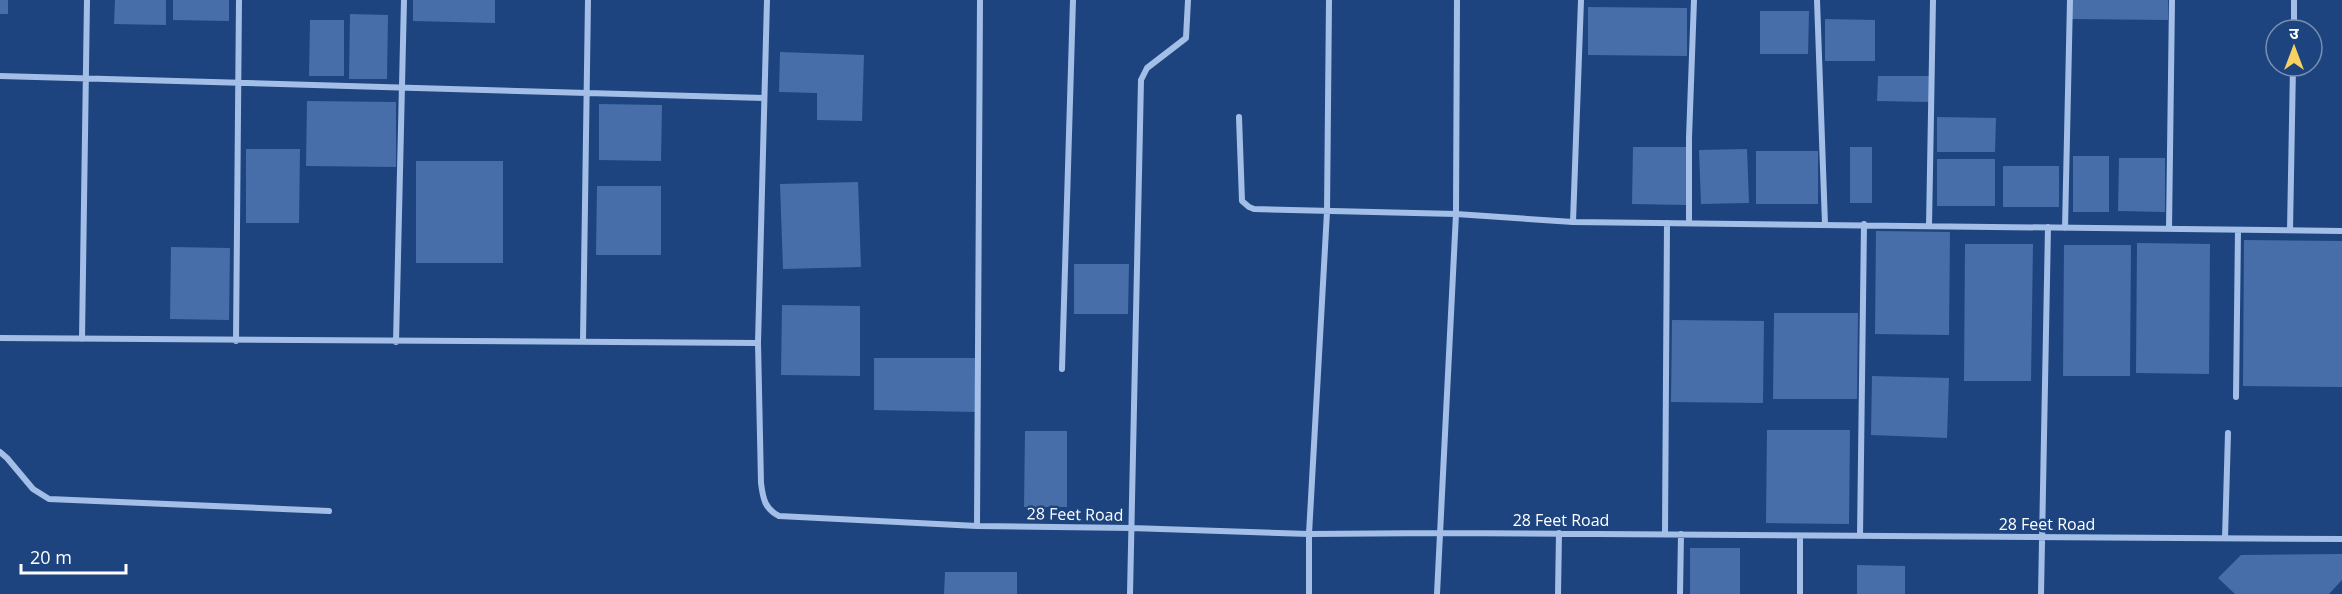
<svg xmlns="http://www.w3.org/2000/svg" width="2342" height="594" viewBox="0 0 2342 594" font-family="'Open Sans','Noto Sans Devanagari',sans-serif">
  <rect width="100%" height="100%" fill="#1e447f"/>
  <path fill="#476ea9" d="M 0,0 L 8,0 L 8,14 L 0,14 Z
    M 115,0 L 166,0 L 166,25 L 114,24 Z
    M 173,0 L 229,0 L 229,21 L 173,20 Z
    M 413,0 L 495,0 L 495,23 L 413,21 Z
    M 2072,0 L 2168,0 L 2168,20 L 2072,19 Z
    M 1588,7 L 1687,8 L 1687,56 L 1588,55 Z
    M 1760,11 L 1809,11 L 1808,54 L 1760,54 Z
    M 350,14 L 388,15 L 387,79 L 349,79 Z
    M 1825,19 L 1875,20 L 1875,61 L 1825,61 Z
    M 310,20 L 344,20 L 344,76 L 309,76 Z
    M 780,52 L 864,55 L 862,121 L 817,120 L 817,93 L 779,92 Z
    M 1878,76 L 1930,76 L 1929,102 L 1877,101 Z
    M 307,101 L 396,102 L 396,167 L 306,166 Z
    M 599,104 L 662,105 L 661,161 L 599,160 Z
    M 1937,117 L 1996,118 L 1995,152 L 1937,152 Z
    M 1633,147 L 1688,147 L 1687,205 L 1632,204 Z
    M 1850,147 L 1872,147 L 1872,203 L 1850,203 Z
    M 246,149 L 300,149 L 299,223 L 246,223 Z
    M 1747,149 L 1749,203 L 1701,204 L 1699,150 Z
    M 1756,151 L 1818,151 L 1818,204 L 1756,204 Z
    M 2073,156 L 2109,156 L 2109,212 L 2073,212 Z
    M 2119,158 L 2165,158 L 2165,212 L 2118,211 Z
    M 1937,159 L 1995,159 L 1995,206 L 1937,206 Z
    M 416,161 L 503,161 L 503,263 L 416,263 Z
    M 2003,166 L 2059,166 L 2059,207 L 2003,207 Z
    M 858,182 L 861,267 L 783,269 L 780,184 Z
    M 597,186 L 661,186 L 661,255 L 596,255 Z
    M 1876,231 L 1950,232 L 1949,335 L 1875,334 Z
    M 2244,240 L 2342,241 L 2342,387 L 2243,386 Z
    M 2137,243 L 2210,244 L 2209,374 L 2136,373 Z
    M 1965,244 L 2033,244 L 2031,381 L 1964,381 Z
    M 2064,245 L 2131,245 L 2130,376 L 2063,376 Z
    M 171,247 L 230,248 L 229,320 L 170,319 Z
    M 1074,264 L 1129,264 L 1128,314 L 1074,314 Z
    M 782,305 L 860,306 L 860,376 L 781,375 Z
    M 1774,313 L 1858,313 L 1857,399 L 1773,399 Z
    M 1672,320 L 1764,321 L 1763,403 L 1671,402 Z
    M 874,358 L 977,358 L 977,412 L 874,410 Z
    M 1872,376 L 1949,378 L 1947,438 L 1871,435 Z
    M 1767,430 L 1850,430 L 1849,524 L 1766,523 Z
    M 1025,431 L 1067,431 L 1067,507 L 1024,507 Z
    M 1690,548 L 1740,548 L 1740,594 L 1690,594 Z
    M 2342,554 L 2342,580 L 2329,594 L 2235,594 L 2218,578 L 2241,555 Z
    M 1857,565 L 1905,566 L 1905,594 L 1857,594 Z
    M 945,572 L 1017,572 L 1017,594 L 944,594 Z"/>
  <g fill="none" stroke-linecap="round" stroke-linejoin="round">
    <path stroke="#a3bfe8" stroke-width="6" d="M 767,0 L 758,343 L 761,483 C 763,499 765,509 779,516 L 977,526 L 1131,528 L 1309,534 L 1440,533 L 2342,539
      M 1817,0 L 1825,224
      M 2294,30 L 2294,0
      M 0,76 L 764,98
      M 1239,117 L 1242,201 L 1249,207 L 1254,209 L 1456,214 L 1573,222 L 2342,231
      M 1573,222 L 1581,0
      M 1689,223 L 1689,138 L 1694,0
      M 1929,226 L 1933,0
      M 2065,228 L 2070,0
      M 2169,229 L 2172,0
      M 2290,230 L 2293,66
      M 0,338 L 758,343
      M 82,339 L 87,0
      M 236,341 L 239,0
      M 583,341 L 588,0
      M 396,342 L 404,0
      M 1062,369 L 1073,0
      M 2236,397 L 2238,230
      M 0,452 L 7,458 L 33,489 L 49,499 L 329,511
      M 977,526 L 980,0
      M 1665,534 L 1667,223
      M 1860,536 L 1864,224
      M 2225,538 L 2228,433
      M 1130,594 L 1141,80 L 1147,68 L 1186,38 L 1188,0
      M 1309,594 L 1309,534 L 1327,212 L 1329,0
      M 1437,594 L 1456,214 L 1457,0
      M 1558,594 L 1559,533
      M 1680,594 L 1681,534
      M 1800,594 L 1800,537
      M 2041,594 L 2048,227"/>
  </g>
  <g text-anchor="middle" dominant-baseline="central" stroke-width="5" stroke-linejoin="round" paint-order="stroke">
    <g font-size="16" fill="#fff" stroke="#1e447f">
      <text transform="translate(1075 514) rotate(1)">28 Feet Road</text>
      <text x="1561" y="520">28 Feet Road</text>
      <text x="2047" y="524">28 Feet Road</text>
    </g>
  </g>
  <g transform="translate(2294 48)"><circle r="28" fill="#1e447f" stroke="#788fb2" stroke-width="1.5"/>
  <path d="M0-4.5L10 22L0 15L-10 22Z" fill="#f7d262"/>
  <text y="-9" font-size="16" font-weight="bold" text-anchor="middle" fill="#ffffff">उ</text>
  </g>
  <path d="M21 564v9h105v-9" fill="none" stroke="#ffffff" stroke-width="3"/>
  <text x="30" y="564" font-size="18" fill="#ffffff" stroke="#1e447f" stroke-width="4.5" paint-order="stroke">20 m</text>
</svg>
